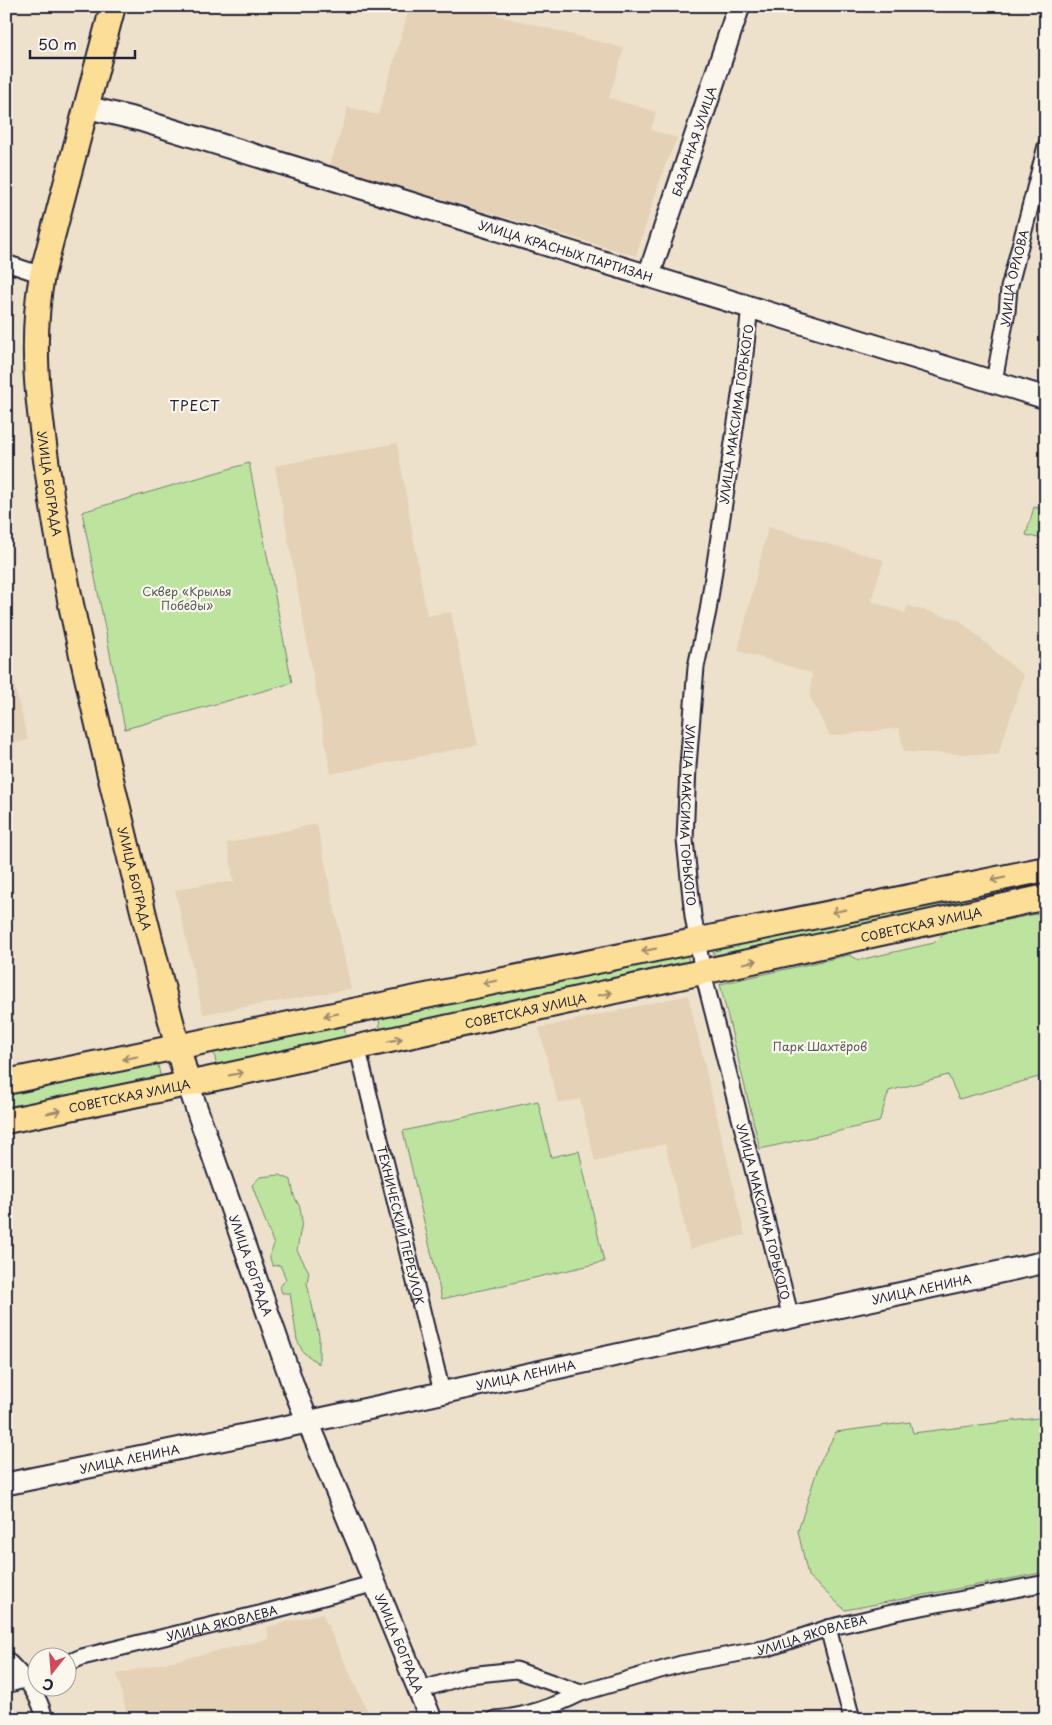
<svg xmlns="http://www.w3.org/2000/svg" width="1052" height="1725" viewBox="0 0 1052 1725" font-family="'Playpen Sans',sans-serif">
  <rect width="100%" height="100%" fill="#eee1cc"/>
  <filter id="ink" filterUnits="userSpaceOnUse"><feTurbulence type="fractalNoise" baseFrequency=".02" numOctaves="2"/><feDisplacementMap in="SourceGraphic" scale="10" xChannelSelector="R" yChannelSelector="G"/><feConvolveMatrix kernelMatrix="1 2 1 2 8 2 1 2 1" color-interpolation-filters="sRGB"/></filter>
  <g filter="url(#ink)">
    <path fill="#e4d1b6" d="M 410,6 L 461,6 L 624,48 L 609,98 L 656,112 L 651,130 L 677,138 L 664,168 L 636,256 L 330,166 L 348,107 L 378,115 Z
      M 397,443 L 427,616 L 451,612 L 478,745 L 331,774 L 275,466 Z
      M 768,527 L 884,560 L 871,601 L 905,613 L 908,606 L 959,620 L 1024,676 L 998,755 L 904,752 L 899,728 L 830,736 L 810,697 L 812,673 L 738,651 Z
      M 6,651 L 28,740 L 12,744 L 15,756 L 6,758 Z
      M 317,824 L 351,989 L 203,1014 L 175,890 L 205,884 L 234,882 L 227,843 Z
      M 688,995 L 745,1235 L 690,1249 L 665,1144 L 595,1162 L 580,1099 L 558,1103 L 539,1028 Z
      M 322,1613 L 371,1719 L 128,1719 L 117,1674 L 269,1639 L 267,1627 Z"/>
    <path fill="#bde49f" stroke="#70836d" d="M 249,463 L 292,683 L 125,729 L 82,512 Z
      M 1034,507 L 1046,510 L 1046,540 L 1026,535 Z
      M 1046,876 L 1046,889 L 715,962 L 712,944 Z
      M 1046,912 L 1046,1075 L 959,1099 L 948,1075 L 889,1091 L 879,1122 L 760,1149 L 720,984 L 849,955 L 859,960 L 934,943 L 944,933 Z
      M 686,948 L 690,968 L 381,1035 L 378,1013 Z
      M 343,1021 L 347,1041 L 217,1068 L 213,1048 Z
      M 157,1061 L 162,1083 L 6,1113 L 6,1090 Z
      M 538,1101 L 551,1157 L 579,1151 L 604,1262 L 442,1299 L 403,1131 Z
      M 280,1175 L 291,1180 L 294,1196 L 300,1207 L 302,1222 L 297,1250 L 309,1272 L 307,1283 L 319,1336 L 319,1364 L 303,1352 L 297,1340 L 290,1293 L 282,1293 L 280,1287 L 286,1279 L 280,1265 L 273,1266 C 268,1257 270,1253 274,1245 L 252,1185 L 260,1177 Z
      M 1046,1417 L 1046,1572 L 845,1610 L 808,1576 L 798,1531 L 819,1464 L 836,1432 L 910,1422 L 913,1433 Z"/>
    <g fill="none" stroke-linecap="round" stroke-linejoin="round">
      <g stroke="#22223b" stroke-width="19">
        <g id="street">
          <path d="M 6,263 L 42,275"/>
          <path id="s1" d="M 750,306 L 742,382 L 708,611 L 696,667 L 688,766 L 685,840 L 693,916 L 703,973 L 791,1318"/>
          <path id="s2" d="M 994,381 L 1007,312 L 1009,288 L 1046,146"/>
          <path id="s3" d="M 360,1058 L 442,1392"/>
          <path d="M 828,1628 L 852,1719"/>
          <path d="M 6,1659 C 24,1677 39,1693 45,1719"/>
          <path id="s4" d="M 68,1663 L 82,1657 L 263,1613 L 376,1583"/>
          <path d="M 6,1685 L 38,1676"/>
          <path id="s5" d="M 420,1690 L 469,1675 L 516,1670 L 581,1693 L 681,1664 L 768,1648 L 828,1628 L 896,1612 L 1046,1583"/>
          <path d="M 495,1719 C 526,1717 553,1707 581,1693"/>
        </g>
      </g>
      <g stroke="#22223b" stroke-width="25">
        <g id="secondary">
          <path id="s6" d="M 86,107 L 140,120 L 1046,398"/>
          <path id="s7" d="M 649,275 L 739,6"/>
          <path id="s8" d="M 188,1084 L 294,1388 L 431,1719"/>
          <path id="s9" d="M 6,1484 L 279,1428 L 1046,1262"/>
        </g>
      </g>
      <g stroke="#22223b" stroke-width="28">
        <g id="primary">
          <path id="s10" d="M 113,6 L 42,275 C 29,347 39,410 49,481 C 62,572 83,661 104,750 C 131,862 157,974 188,1084"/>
          <path d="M 6,1082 L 1046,869"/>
          <path id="s11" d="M 6,1121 L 216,1078 L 1046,897"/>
        </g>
      </g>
      <use href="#street" stroke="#fbf7ec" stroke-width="15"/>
      <use href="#secondary" stroke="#fbf7ec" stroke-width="21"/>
      <use href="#primary" stroke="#fdde96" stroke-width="24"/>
    </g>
    <defs><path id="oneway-shaft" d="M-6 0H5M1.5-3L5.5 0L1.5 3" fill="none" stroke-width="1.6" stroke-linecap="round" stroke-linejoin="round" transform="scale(1.25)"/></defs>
    <g stroke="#9a896d">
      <use href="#oneway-shaft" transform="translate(998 879) rotate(168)"/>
      <use href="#oneway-shaft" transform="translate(839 911) rotate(168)"/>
      <use href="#oneway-shaft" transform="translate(649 950) rotate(168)"/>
      <use href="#oneway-shaft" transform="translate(750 962) rotate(-12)"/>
      <use href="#oneway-shaft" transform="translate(490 982) rotate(168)"/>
      <use href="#oneway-shaft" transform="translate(605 994) rotate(-12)"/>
      <use href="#oneway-shaft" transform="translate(331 1015) rotate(168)"/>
      <use href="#oneway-shaft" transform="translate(395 1040) rotate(-12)"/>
      <use href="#oneway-shaft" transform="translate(130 1058) rotate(169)"/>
      <use href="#oneway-shaft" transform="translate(236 1074) rotate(-12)"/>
      <use href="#oneway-shaft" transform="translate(54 1112) rotate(-11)"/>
    </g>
  </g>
  <g text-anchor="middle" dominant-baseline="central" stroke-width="4.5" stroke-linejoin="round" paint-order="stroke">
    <g font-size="12" fill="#22223b" stroke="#fbf7ec">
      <text stroke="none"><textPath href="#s7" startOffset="141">БАЗАРНАЯ УЛИЦА</textPath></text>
      <text stroke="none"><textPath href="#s6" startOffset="501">УЛИЦА КРАСНЫХ ПАРТИЗАН</textPath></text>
      <text stroke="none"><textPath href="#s2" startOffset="105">УЛИЦА ОРЛОВА</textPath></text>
      <text transform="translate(736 414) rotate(-82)">УЛИЦА МАКСИМА ГОРЬКОГО</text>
      <text stroke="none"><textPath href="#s10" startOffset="488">УЛИЦА БОГРАДА</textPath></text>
      <text stroke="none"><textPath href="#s1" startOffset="514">УЛИЦА МАКСИМА ГОРЬКОГО</textPath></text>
      <text stroke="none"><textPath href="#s10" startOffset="892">УЛИЦА БОГРАДА</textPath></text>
      <text stroke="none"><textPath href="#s11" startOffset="936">СОВЕТСКАЯ УЛИЦА</textPath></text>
      <text stroke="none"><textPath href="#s11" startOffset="531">СОВЕТСКАЯ УЛИЦА</textPath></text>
      <text stroke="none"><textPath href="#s11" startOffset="126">СОВЕТСКАЯ УЛИЦА</textPath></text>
      <text stroke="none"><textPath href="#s1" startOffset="919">УЛИЦА МАКСИМА ГОРЬКОГО</textPath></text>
      <text stroke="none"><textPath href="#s3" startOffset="172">ТЕХНИЧЕСКИЙ ПЕРЕУЛОК</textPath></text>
      <text stroke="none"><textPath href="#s8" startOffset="192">УЛИЦА БОГРАДА</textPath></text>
      <text stroke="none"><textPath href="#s9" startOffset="936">УЛИЦА ЛЕНИНА</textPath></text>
      <text stroke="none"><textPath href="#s9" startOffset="531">УЛИЦА ЛЕНИНА</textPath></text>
      <text stroke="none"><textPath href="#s9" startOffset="126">УЛИЦА ЛЕНИНА</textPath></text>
      <text stroke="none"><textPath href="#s4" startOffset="159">УЛИЦА ЯКОВЛЕВА</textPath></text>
      <text stroke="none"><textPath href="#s5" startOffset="406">УЛИЦА ЯКОВЛЕВА</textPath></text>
      <text stroke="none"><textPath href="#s8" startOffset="598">УЛИЦА БОГРАДА</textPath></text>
    </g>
    <g font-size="12" fill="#505c59" stroke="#fbf7ec">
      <text x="187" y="591">Сквер «Крылья<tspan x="187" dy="14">Победы»</tspan></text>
      <text x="820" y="1046">Парк Шахтёров</text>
    </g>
    <g font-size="14" letter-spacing="1" fill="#22223b" stroke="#fbf7ec">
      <text x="195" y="405">ТРЕСТ</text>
    </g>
  </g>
  <rect width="1052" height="1725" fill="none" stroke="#fbf7ec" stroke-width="25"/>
  <rect x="12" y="12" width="1027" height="1700" fill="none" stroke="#22223b" stroke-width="2" filter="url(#ink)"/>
  <g transform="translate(52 1672) rotate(197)"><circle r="24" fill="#fbf7ec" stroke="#a4a2a5"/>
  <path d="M0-4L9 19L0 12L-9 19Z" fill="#d1495b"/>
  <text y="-8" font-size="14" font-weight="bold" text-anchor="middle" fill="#22223b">С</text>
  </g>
  <path d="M30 50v8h105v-8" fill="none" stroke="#22223b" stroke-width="2.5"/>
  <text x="38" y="50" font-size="15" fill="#22223b" stroke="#fbf7ec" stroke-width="4" paint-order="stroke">50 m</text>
</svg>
